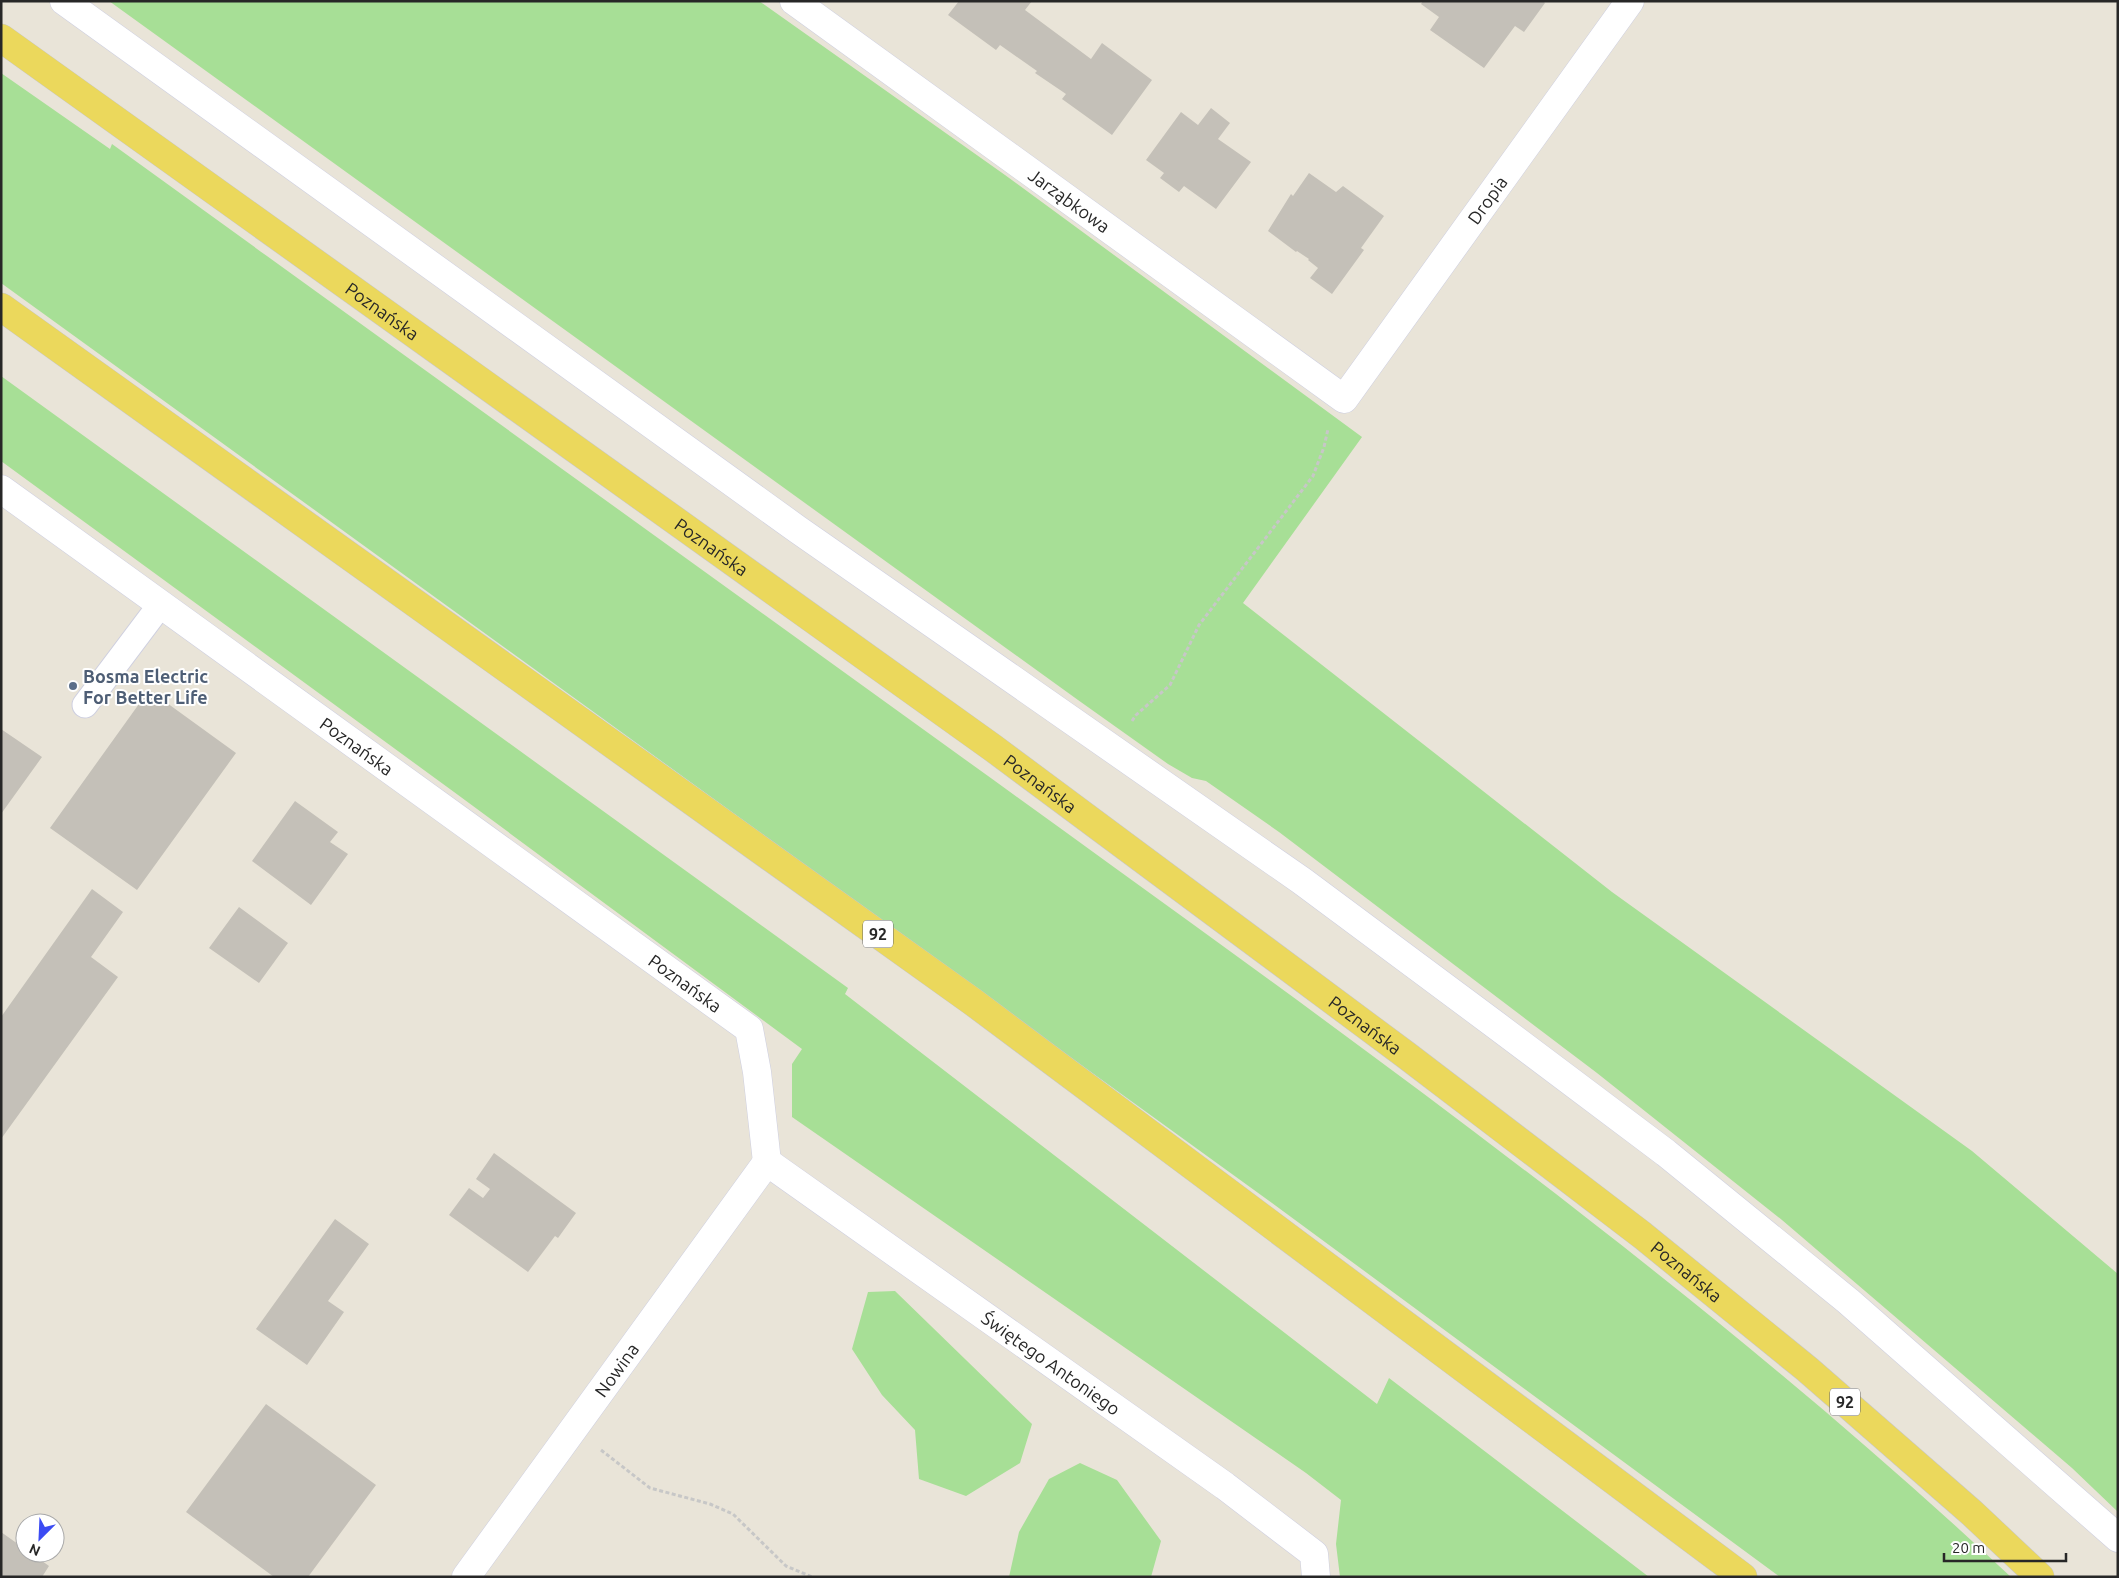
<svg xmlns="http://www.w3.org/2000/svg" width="2119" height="1578" viewBox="0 0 2119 1578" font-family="Ubuntu,sans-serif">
  <rect width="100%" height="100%" fill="#e9e4d8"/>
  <path fill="#a7df96" d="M 109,1 L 759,1 L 1005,175 L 1362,437 L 1243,603 L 1612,892 L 1972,1151 L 2118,1274 L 2118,1512 L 2072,1468 L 1782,1220 L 1597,1073 L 1279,832 L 1206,781 L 1192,778 L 1168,764 L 1078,700 Z
    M 1,73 L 110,149 L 112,144 C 445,385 778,624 1111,865 C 1421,1089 1731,1315 2011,1577 L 1780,1577 L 1272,1203 L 1,283 Z
    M 1,376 L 848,988 L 845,994 L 1377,1404 L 1389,1378 L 1649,1577 L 1340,1577 L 1336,1544 L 1341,1500 L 1306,1473 L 792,1117 L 792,1064 L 802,1049 L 454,792 L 1,461 Z
    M 895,1291 L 1032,1424 L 1020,1463 L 966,1496 L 919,1479 L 915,1430 L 882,1395 L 852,1349 L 868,1292 Z
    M 1080,1463 L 1117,1480 L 1161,1541 L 1151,1577 L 1009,1577 L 1019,1532 L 1049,1479 Z"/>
  <path fill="#c4c0b8" d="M 959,1 L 1032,1 L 1025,10 L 1091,59 L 1102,43 L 1152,80 L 1112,135 L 1062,99 L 1066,94 L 1035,73 L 1037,71 L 1000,45 L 996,50 L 948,15 Z
    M 1423,1 L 1543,1 L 1545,3 L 1524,32 L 1515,26 L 1484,68 L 1430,30 L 1439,17 L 1421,4 Z
    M 1211,108 L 1230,123 L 1218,139 L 1251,162 L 1216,209 L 1184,186 L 1179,192 L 1160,178 L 1164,173 L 1146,160 L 1181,112 L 1198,125 Z
    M 1309,173 L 1336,192 L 1343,186 L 1384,216 L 1361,248 L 1364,250 L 1332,294 L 1310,278 L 1318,268 L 1308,260 L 1309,259 L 1297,251 L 1296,252 L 1268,231 L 1291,194 L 1293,196 Z
    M 149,690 L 236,753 L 137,890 L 50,828 Z
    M 1,729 L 42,757 L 1,814 Z
    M 295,801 L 338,832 L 330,842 L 348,854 L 311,905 L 252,861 Z
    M 92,889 L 123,912 L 91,957 L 118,977 L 1,1139 L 1,1017 Z
    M 239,907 L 288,943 L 259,983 L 209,948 Z
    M 494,1153 L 576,1213 L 558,1238 L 555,1236 L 528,1272 L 449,1215 L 469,1188 L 483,1198 L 490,1189 L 476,1179 Z
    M 335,1219 L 369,1244 L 328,1301 L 344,1312 L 307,1365 L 256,1329 Z
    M 266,1404 L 376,1485 L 308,1577 L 274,1577 L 186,1512 Z
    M 1,1532 L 25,1549 L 25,1553 L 31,1553 L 49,1566 L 42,1577 L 1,1577 Z"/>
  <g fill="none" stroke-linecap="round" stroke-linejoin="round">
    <g stroke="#cecfe0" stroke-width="27">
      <path id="service" d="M 85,705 L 161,604"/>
    </g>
    <g stroke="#cecfe0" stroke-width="29">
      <g id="minor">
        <path d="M 64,1 L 797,529 L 1302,881 L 1497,1026 L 1666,1153 L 1848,1301 L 2118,1538"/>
        <path id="s1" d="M 794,1 L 1344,399 L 1630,1"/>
        <path id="s2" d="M 1,489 L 749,1029 L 757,1072 L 767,1162"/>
        <path id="s3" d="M 767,1162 L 1225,1486 L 1314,1554 L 1316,1577"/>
        <path id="s4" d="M 466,1577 L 767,1162"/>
      </g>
    </g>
    <g stroke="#c7c7c7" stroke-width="29">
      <g id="primary">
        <path id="s5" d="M 1,38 L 993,748 L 1406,1055 L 1642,1235 L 1807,1369 L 1972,1513 L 2040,1577"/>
        <path d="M 1,307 L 973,1002 L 1743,1577"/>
      </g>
    </g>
    <path stroke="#c7c7c7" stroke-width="3" stroke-dasharray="4 2.5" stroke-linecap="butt" d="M 1132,721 L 1136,715 L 1170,685 L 1199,625 L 1313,476 L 1324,447 L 1328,429
      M 601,1450 L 650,1488 L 710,1504 L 733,1514 L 786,1566 L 812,1577"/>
    <use href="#service" stroke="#fff" stroke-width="25"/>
    <use href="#minor" stroke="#fff" stroke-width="28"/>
    <use href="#primary" stroke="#ebd85c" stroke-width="28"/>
  </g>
  <circle fill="#5c6f8a" stroke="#fff" stroke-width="2" cx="73" cy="686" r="5"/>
  <g text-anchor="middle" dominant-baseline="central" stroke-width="4" stroke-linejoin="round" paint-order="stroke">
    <g fill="#fff" stroke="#686868" stroke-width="1">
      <rect x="863" y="920.5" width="30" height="27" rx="4"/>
      <rect x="1830" y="1388.5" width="30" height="27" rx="4"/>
    </g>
    <g font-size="16" font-weight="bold" fill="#272727">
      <text x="878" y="934">92</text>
      <text x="1845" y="1402">92</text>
    </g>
    <g font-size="18" fill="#272727" stroke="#fff">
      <text stroke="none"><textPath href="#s1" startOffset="340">Jarząbkowa</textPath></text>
      <text stroke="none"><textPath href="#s1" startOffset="924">Dropia</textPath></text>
      <text stroke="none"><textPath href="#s5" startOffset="469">Poznańska</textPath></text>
      <text stroke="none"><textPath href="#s5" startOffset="874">Poznańska</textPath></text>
      <text stroke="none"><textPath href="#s2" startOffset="439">Poznańska</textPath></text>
      <text stroke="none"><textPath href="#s5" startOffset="1279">Poznańska</textPath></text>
      <text stroke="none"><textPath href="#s2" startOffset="844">Poznańska</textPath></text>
      <text stroke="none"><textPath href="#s5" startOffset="1684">Poznańska</textPath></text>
      <text stroke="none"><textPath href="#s5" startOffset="2089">Poznańska</textPath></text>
      <text stroke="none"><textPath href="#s3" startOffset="348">Świętego Antoniego</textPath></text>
      <text stroke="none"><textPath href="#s4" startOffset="256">Nowina</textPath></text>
    </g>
    <g font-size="18" font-weight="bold" fill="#4e5e75" stroke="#fff" text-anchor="start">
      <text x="83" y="676">Bosma Electric<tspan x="83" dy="21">For Better Life</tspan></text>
    </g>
  </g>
  <rect width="2119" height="1578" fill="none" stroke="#272727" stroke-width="5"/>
  <g transform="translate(40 1538) rotate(204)"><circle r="24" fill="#ffffff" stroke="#a9a9a9"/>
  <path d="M0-4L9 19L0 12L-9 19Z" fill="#3b4bf3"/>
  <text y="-8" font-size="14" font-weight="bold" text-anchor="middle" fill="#272727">N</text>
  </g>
  <path d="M1944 1553v8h122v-8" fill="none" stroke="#272727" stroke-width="2.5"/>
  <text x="1952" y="1553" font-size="15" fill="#272727" stroke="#ffffff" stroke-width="4" paint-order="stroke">20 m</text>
</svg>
